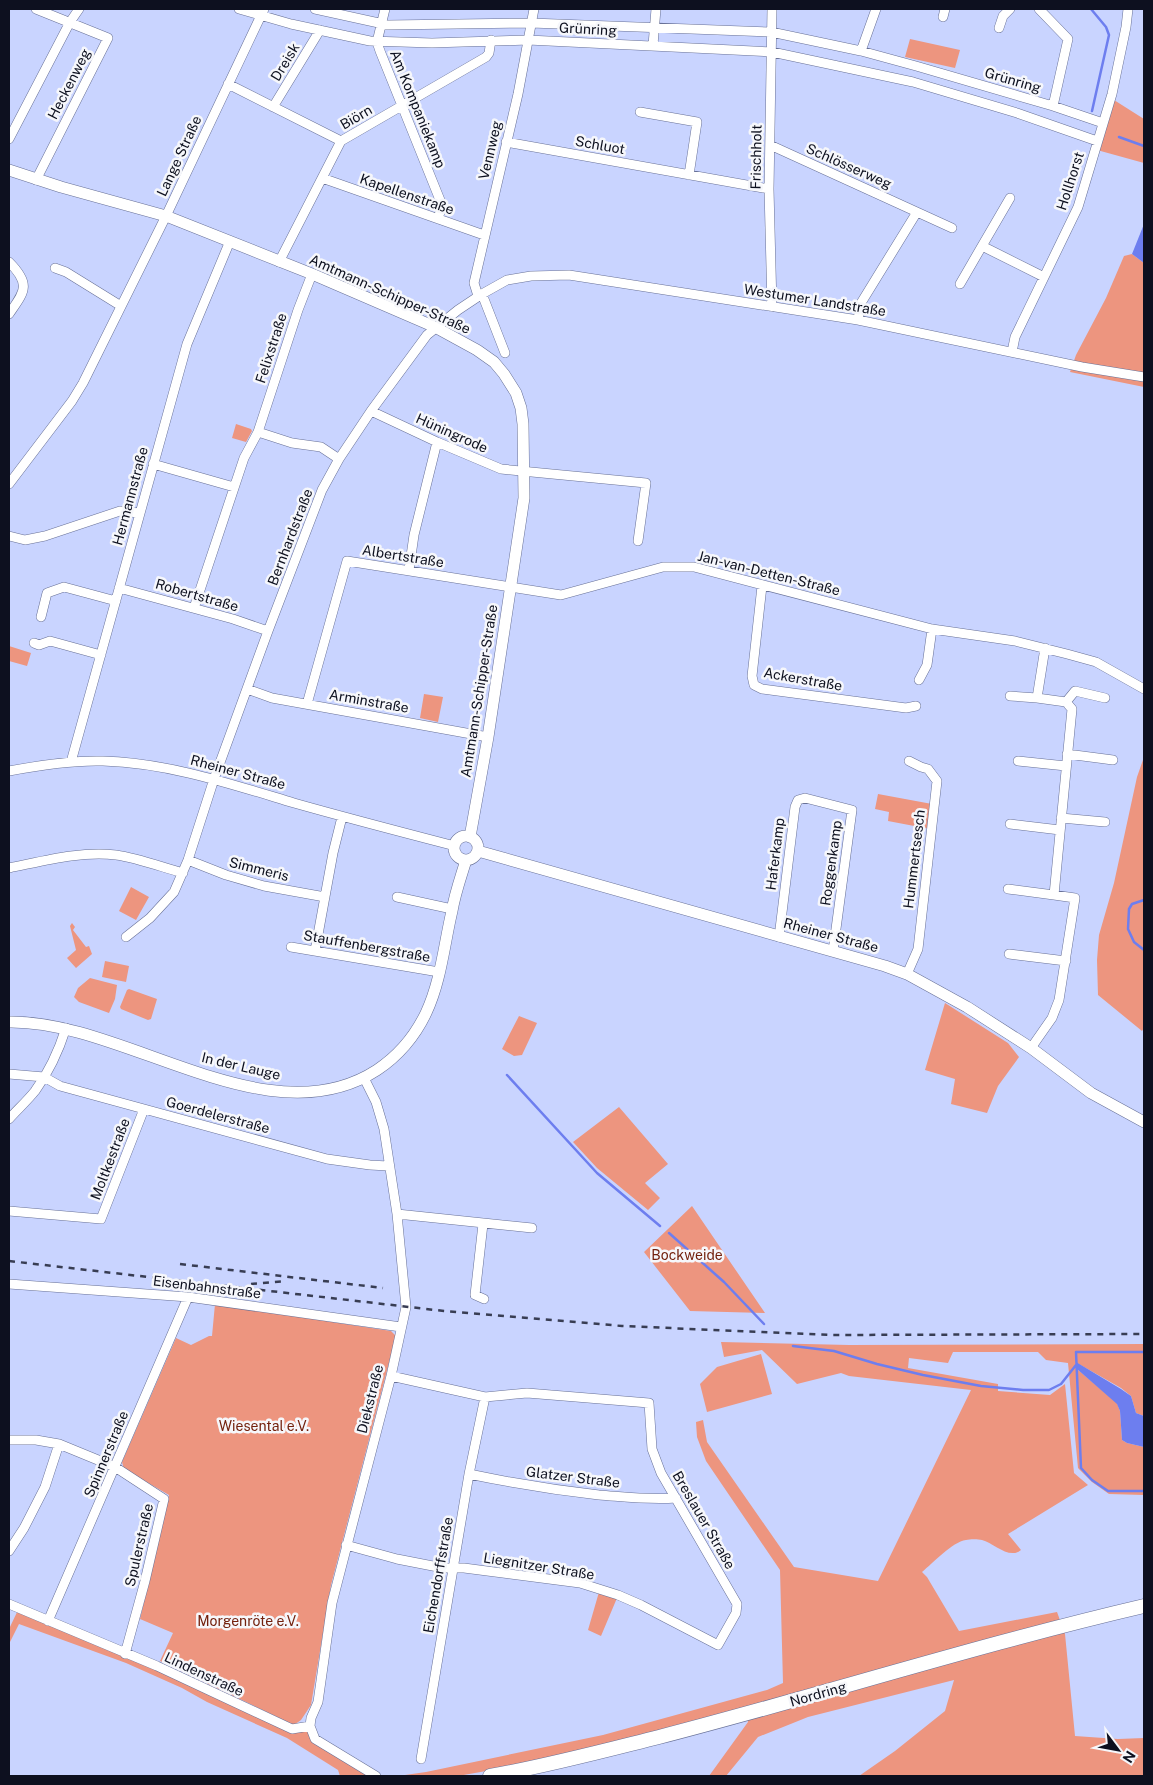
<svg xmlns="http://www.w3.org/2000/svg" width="1153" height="1785" viewBox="0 0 1153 1785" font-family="'Public Sans',sans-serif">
  <rect width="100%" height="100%" fill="#c9d4ff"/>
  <path fill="#ed957f" d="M 910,39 L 960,50 L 955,68 L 905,57 Z
    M 1114,100 L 1144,119 L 1144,163 L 1097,150 Z
    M 1132,254 L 1144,263 L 1144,387 L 1070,372 L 1076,355 L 1106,298 L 1124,256 Z
    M 236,424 L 251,429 L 252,431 L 246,442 L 232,438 Z
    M 9,646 L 31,653 L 27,666 L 9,661 Z
    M 424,694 L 443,697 L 438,722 L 420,718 Z
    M 1144,757 L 1144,1028 L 1142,1031 L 1098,995 L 1097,960 L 1099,935 L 1114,883 L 1137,777 Z
    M 878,794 L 932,804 L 930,829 L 888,821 L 889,812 L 875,809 Z
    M 131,887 L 149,897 L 136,920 L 119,911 Z
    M 72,923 L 75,927 L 73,930 L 86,947 L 89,946 L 92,954 L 76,968 L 67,958 L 76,950 L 70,926 Z
    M 105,961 L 129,966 L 126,982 L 102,977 Z
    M 90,978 L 117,985 L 115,999 L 109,1013 L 79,1002 L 74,997 L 78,988 Z
    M 129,989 L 157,999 L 151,1019 L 148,1020 L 121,1009 L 120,1007 L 127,990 Z
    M 945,1003 L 1008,1043 L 1019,1057 L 998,1086 L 987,1113 L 951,1104 L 955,1079 L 925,1070 Z
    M 519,1016 L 537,1023 L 522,1055 L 514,1056 L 502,1049 Z
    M 619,1107 L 668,1164 L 645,1183 L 660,1198 L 648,1210 L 597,1168 L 573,1142 Z
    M 692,1206 L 765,1313 L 690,1311 L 644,1252 Z
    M 215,1304 L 391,1331 L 396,1336 L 331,1585 L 311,1705 L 301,1720 L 294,1725 L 160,1661 L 173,1633 L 140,1619 L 169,1495 L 124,1469 L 122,1462 L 176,1338 L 191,1345 L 209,1336 L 212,1336 Z
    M 721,1342 L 849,1345 L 1144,1344 L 1144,1416 L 1136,1413 L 1131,1396 L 1121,1388 L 1077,1363 L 1077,1369 L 1117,1403 L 1120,1411 L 1122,1440 L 1127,1443 L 1144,1447 L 1144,1495 L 1109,1494 L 1092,1482 L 1078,1468 L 1068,1363 L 1046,1360 L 1038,1352 L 953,1352 L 948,1363 L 909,1358 L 908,1368 L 998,1384 L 998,1391 L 1050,1395 L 1065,1384 L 1074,1473 L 1088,1485 L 1008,1534 L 1021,1550 C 1009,1560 994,1543 982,1540 C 978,1539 970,1539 966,1540 C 952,1542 933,1563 922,1572 L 927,1577 L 959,1631 L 1057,1612 L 1065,1634 L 1075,1736 L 1118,1739 L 1144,1738 L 1144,1776 L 859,1776 L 895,1751 L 945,1711 L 954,1680 L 808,1717 L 758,1737 L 726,1776 L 709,1776 L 748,1722 L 745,1709 L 537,1762 L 458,1776 L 398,1776 L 426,1772 L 603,1735 L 767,1690 L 783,1683 L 780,1570 L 706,1461 L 697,1437 L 696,1422 L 703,1420 L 707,1442 L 794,1567 L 878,1581 L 971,1390 L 849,1376 L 841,1373 L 797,1384 L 762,1350 L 724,1357 Z
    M 761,1354 L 772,1394 L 707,1412 L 700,1384 L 717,1367 Z
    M 599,1592 L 617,1598 L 601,1636 L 588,1630 Z
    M 19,1608 L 291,1729 L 310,1726 L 312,1733 L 376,1776 L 340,1776 L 338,1770 L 287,1738 L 207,1702 L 182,1688 L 126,1663 L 19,1624 L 9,1644 L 9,1629 Z"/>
  <path fill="#6d7eef" d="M 1144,224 L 1144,263 L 1132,254 Z
    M 1076,1362 L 1121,1389 L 1131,1396 L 1136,1413 L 1144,1416 L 1144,1447 L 1127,1443 L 1122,1440 L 1120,1411 L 1117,1404 L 1077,1369 Z"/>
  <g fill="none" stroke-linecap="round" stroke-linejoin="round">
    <path stroke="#6d7eef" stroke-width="2.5" d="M 1091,9 L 1106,27 L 1109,35 L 1092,111
      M 1119,137 L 1144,146
      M 1144,900 L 1132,904 L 1129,909 L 1128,929 L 1134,942 L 1144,950
      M 507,1075 L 597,1173 L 660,1226
      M 669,1233 L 724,1282 L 764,1324
      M 793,1346 L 834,1351 L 877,1364 L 923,1375 L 981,1386 L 1023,1390 L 1049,1390 L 1061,1384 L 1076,1365
      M 1144,1352 L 1076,1352 L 1081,1468 L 1092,1480 L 1108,1491 L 1144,1491"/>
    <g stroke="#687197" stroke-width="10">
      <path id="minor" d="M 36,9 L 108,38 L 36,180
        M 239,9 L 291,24 L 370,41 L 432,43 L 528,40 L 772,52 L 913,82 L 1017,113 L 1097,141
        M 315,9 L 388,25 L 531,23 L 771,32 L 861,51 L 916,66 L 1053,106 L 1103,123
        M 385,9 L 377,42 L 380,51 L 442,205 L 438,219
        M 772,9 L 769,189 L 772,307
        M 1039,9 L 1068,39 L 1053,106
        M 943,17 L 945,9
        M 999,28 L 1003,16 L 1010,9
        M 653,45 L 656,9
        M 861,51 L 876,9
        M 228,84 L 341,141
        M 273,107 L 320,30
        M 640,112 L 697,122 L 689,175
        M 9,139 L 70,22 L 79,9
        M 506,142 L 769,189
        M 770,145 L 952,228
        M 322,178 L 484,235
        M 982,246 L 1010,198
        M 9,262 C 32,285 24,292 9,314
        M 279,262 L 341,141 L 486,57 L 489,53 L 491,40
        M 55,268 L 66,272 L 121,306
        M 960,284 L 982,246 L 1044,277
        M 482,294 L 505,353
        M 478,296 L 474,283 L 518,94 L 534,9
        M 858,320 L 861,303 L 917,212
        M 1012,352 L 1015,337 L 1078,207 L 1112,94 L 1126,27 L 1128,9
        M 371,411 L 437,442 L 501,469 L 646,483 L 638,541
        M 258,432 L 292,443 L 321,447 L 339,459
        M 153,464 L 234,487
        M 9,484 L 72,401 L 83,383 L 166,216 L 264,9
        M 9,536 L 25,540 L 45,536 L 120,511 L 139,513
        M 409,570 L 414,535 L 437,442
        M 762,586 L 752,676 L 754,685 L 762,689 L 906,708 L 916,706
        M 119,588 L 233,619 L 268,631
        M 194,608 L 244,458 L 258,432 L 298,310 L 312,274
        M 41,617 L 47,593 L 64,587 L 116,601
        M 34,643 L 39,645 L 50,641 L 101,655
        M 919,680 L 927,665 L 932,629
        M 247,689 L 272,698 L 488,737
        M 1010,696 L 1037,698
        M 1066,702 L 1075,691 L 1105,698
        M 307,704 L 347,561 L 561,595 L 663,567 L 694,567 L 932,629 L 1015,641 L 1067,654 L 1096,662 L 1144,689
        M 1067,754 L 1113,760
        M 1018,761 L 1066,766
        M 71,762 L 187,344 L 230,241
        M 9,771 C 40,765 71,760 103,761 C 169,763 231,784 294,803 C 347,818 401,832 455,846
        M 1061,818 L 1105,822
        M 1010,824 L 1060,830
        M 188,860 L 226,875 L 264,886 L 325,897
        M 9,868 C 44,861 79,851 116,855 C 138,858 161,867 183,873
        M 1008,889 L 1054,895
        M 397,897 L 452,909
        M 126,937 L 150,918 L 174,892 L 188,860 L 214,779 L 268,631 L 322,490 L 339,459 L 371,411 L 427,335 L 458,310 L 482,294 L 507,280 L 531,276 L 569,275 L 858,320 L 1082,367 L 1144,377
        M 779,937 L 795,807 L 798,800 L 805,798 L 852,810 L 833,951
        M 291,947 L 439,972
        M 315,951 L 333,853 L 342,817
        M 1009,954 L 1066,961
        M 907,974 L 918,949 L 937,781 L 928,769 L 921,767 L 909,761
        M 1031,1048 L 1052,1018 L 1059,1000 L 1075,898 L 1054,895 L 1072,709 L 1066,702 L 1037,698 L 1045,648
        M 9,1074 L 44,1077 L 60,1086 L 327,1159 L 370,1165 L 388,1166
        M 364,1078 L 376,1102 L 384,1129 L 397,1214 L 406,1307 L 391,1376 L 332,1603 L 318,1702 L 311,1718 L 310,1726 L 315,1739 L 376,1776
        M 9,1119 C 17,1110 27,1101 35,1091 C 49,1072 59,1050 66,1028
        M 9,1211 L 101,1219 L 144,1109
        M 397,1214 L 532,1228
        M 483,1224 L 475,1295 L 484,1299
        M 9,1284 L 188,1297 L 401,1327
        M 9,1440 L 36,1440 L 59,1444 L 115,1467 L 164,1499 L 145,1581 L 125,1654
        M 469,1474 C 512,1483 555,1490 599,1495 C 626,1497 648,1500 676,1498
        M 346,1545 L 397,1559 L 443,1568 L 464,1568 L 580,1583 L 618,1595 L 641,1605 L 718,1645 L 736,1613 L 737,1604 L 661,1473 L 652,1449 L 649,1403 L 527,1393 L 485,1397 L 391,1376
        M 9,1551 L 24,1528 L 45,1487 L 59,1444
        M 9,1604 L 157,1666 L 292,1729 L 310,1726
        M 48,1621 L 188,1297
        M 421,1759 L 469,1474 L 485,1397"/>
    </g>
    <g stroke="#687197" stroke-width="12">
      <path id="tertiary" d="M 9,170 L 61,187 L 166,216 L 312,274 L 435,327 L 477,350 L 494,362 L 504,374 L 516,393 L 521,408 L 523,424 L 524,498 L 488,737 L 470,837
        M454 848a12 12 0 1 1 24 0a12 12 0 1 1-24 0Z
        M 478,851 L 885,966 L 907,974 L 967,1007 L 1031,1048 L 1091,1093 L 1144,1122
        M 9,1022 C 125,1020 268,1141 377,1070 C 398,1056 415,1036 426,1013 C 441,981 444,945 452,911 C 455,893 461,877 466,860"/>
    </g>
    <g stroke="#687197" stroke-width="15">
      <path id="primary" d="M 490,1776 C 547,1766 603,1751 659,1737 C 821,1695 981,1644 1144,1606"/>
    </g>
    <use href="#minor" stroke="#fff" stroke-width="9"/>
    <use href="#tertiary" stroke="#fff" stroke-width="11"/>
    <use href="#primary" stroke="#fff" stroke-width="14"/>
    <path stroke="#383d53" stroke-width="2.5" stroke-dasharray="6 6" stroke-linecap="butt" d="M 9,1261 L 444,1311 L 622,1326 L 832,1335 L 1144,1334
      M 180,1264 L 383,1288
      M 251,1284 L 286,1281"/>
  </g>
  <g text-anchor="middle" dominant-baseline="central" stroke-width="5" stroke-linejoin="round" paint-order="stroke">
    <g font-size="14" fill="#0d101f" stroke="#f6f7fb">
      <text transform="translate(588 29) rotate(3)">Grünring</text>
      <text transform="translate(285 62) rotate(-59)">Dreisk</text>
      <text transform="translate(1013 80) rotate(16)">Grünring</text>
      <text transform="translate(69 84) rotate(-63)">Heckenweg</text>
      <text transform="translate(418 109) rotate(68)">Am Kompaniekamp</text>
      <text transform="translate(356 117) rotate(-30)">Biörn</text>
      <text transform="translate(600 145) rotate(10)">Schluot</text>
      <text transform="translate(490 150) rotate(-77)">Vennweg</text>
      <text transform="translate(179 156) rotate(-65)">Lange Straße</text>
      <text transform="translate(756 157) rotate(-89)">Frischholt</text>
      <text transform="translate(849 166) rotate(24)">Schlösserweg</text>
      <text transform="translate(1070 181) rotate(-72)">Hollhorst</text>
      <text transform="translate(407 194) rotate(19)">Kapellenstraße</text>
      <text transform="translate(390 294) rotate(24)">Amtmann-Schipper-Straße</text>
      <text transform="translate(815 300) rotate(9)">Westumer Landstraße</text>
      <text transform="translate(271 348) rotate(-72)">Felixstraße</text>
      <text transform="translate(452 433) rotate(24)">Hüningrode</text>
      <text transform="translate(130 496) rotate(-75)">Hermannstraße</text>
      <text transform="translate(290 537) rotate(-69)">Bernhardstraße</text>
      <text transform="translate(403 556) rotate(9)">Albertstraße</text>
      <text transform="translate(769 573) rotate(14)">Jan-van-Detten-Straße</text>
      <text transform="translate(197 595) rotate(16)">Robertstraße</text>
      <text transform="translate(803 679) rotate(10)">Ackerstraße</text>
      <text transform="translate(479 691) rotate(-81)">Amtmann-Schipper-Straße</text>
      <text transform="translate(369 701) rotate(10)">Arminstraße</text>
      <text transform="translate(238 772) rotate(15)">Rheiner Straße</text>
      <text transform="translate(775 854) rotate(-83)">Haferkamp</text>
      <text transform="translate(914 859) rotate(-83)">Hummertsesch</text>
      <text transform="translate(831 863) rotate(-82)">Roggenkamp</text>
      <text transform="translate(259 869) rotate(14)">Simmeris</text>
      <text transform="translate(831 935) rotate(15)">Rheiner Straße</text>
      <text transform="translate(367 946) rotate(10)">Stauffenbergstraße</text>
      <text transform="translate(241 1066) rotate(13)">In der Lauge</text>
      <text transform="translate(218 1115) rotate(15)">Goerdelerstraße</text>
      <text transform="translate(110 1159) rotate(-69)">Moltkestraße</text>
      <text transform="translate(207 1287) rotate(7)">Eisenbahnstraße</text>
      <text transform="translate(370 1399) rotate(-76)">Diekstraße</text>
      <text transform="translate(106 1454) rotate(-67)">Spinnerstraße</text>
      <text transform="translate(573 1477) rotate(7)">Glatzer Straße</text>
      <text transform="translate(704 1520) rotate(60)">Breslauer Straße</text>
      <text transform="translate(139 1545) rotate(-77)">Spulerstraße</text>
      <text transform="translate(539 1566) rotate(9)">Liegnitzer Straße</text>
      <text transform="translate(438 1575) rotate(-80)">Eichendorffstraße</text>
      <text transform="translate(204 1674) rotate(25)">Lindenstraße</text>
      <text transform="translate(818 1694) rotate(-16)">Nordring</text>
    </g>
    <g font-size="14" fill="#73210d" stroke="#f6f7fb">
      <text x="687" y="1255">Bockweide</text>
      <text x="264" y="1426">Wiesental e.V.</text>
      <text x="248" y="1621">Morgenröte e.V.</text>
    </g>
  </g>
  <rect width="1153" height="1785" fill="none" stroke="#0d101f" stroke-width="20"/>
  <g transform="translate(1118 1750) rotate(122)" stroke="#f6f7fb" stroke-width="4" paint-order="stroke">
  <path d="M0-4L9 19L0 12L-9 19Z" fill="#0d101f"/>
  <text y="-8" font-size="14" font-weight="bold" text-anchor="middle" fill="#0d101f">N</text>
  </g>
</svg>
